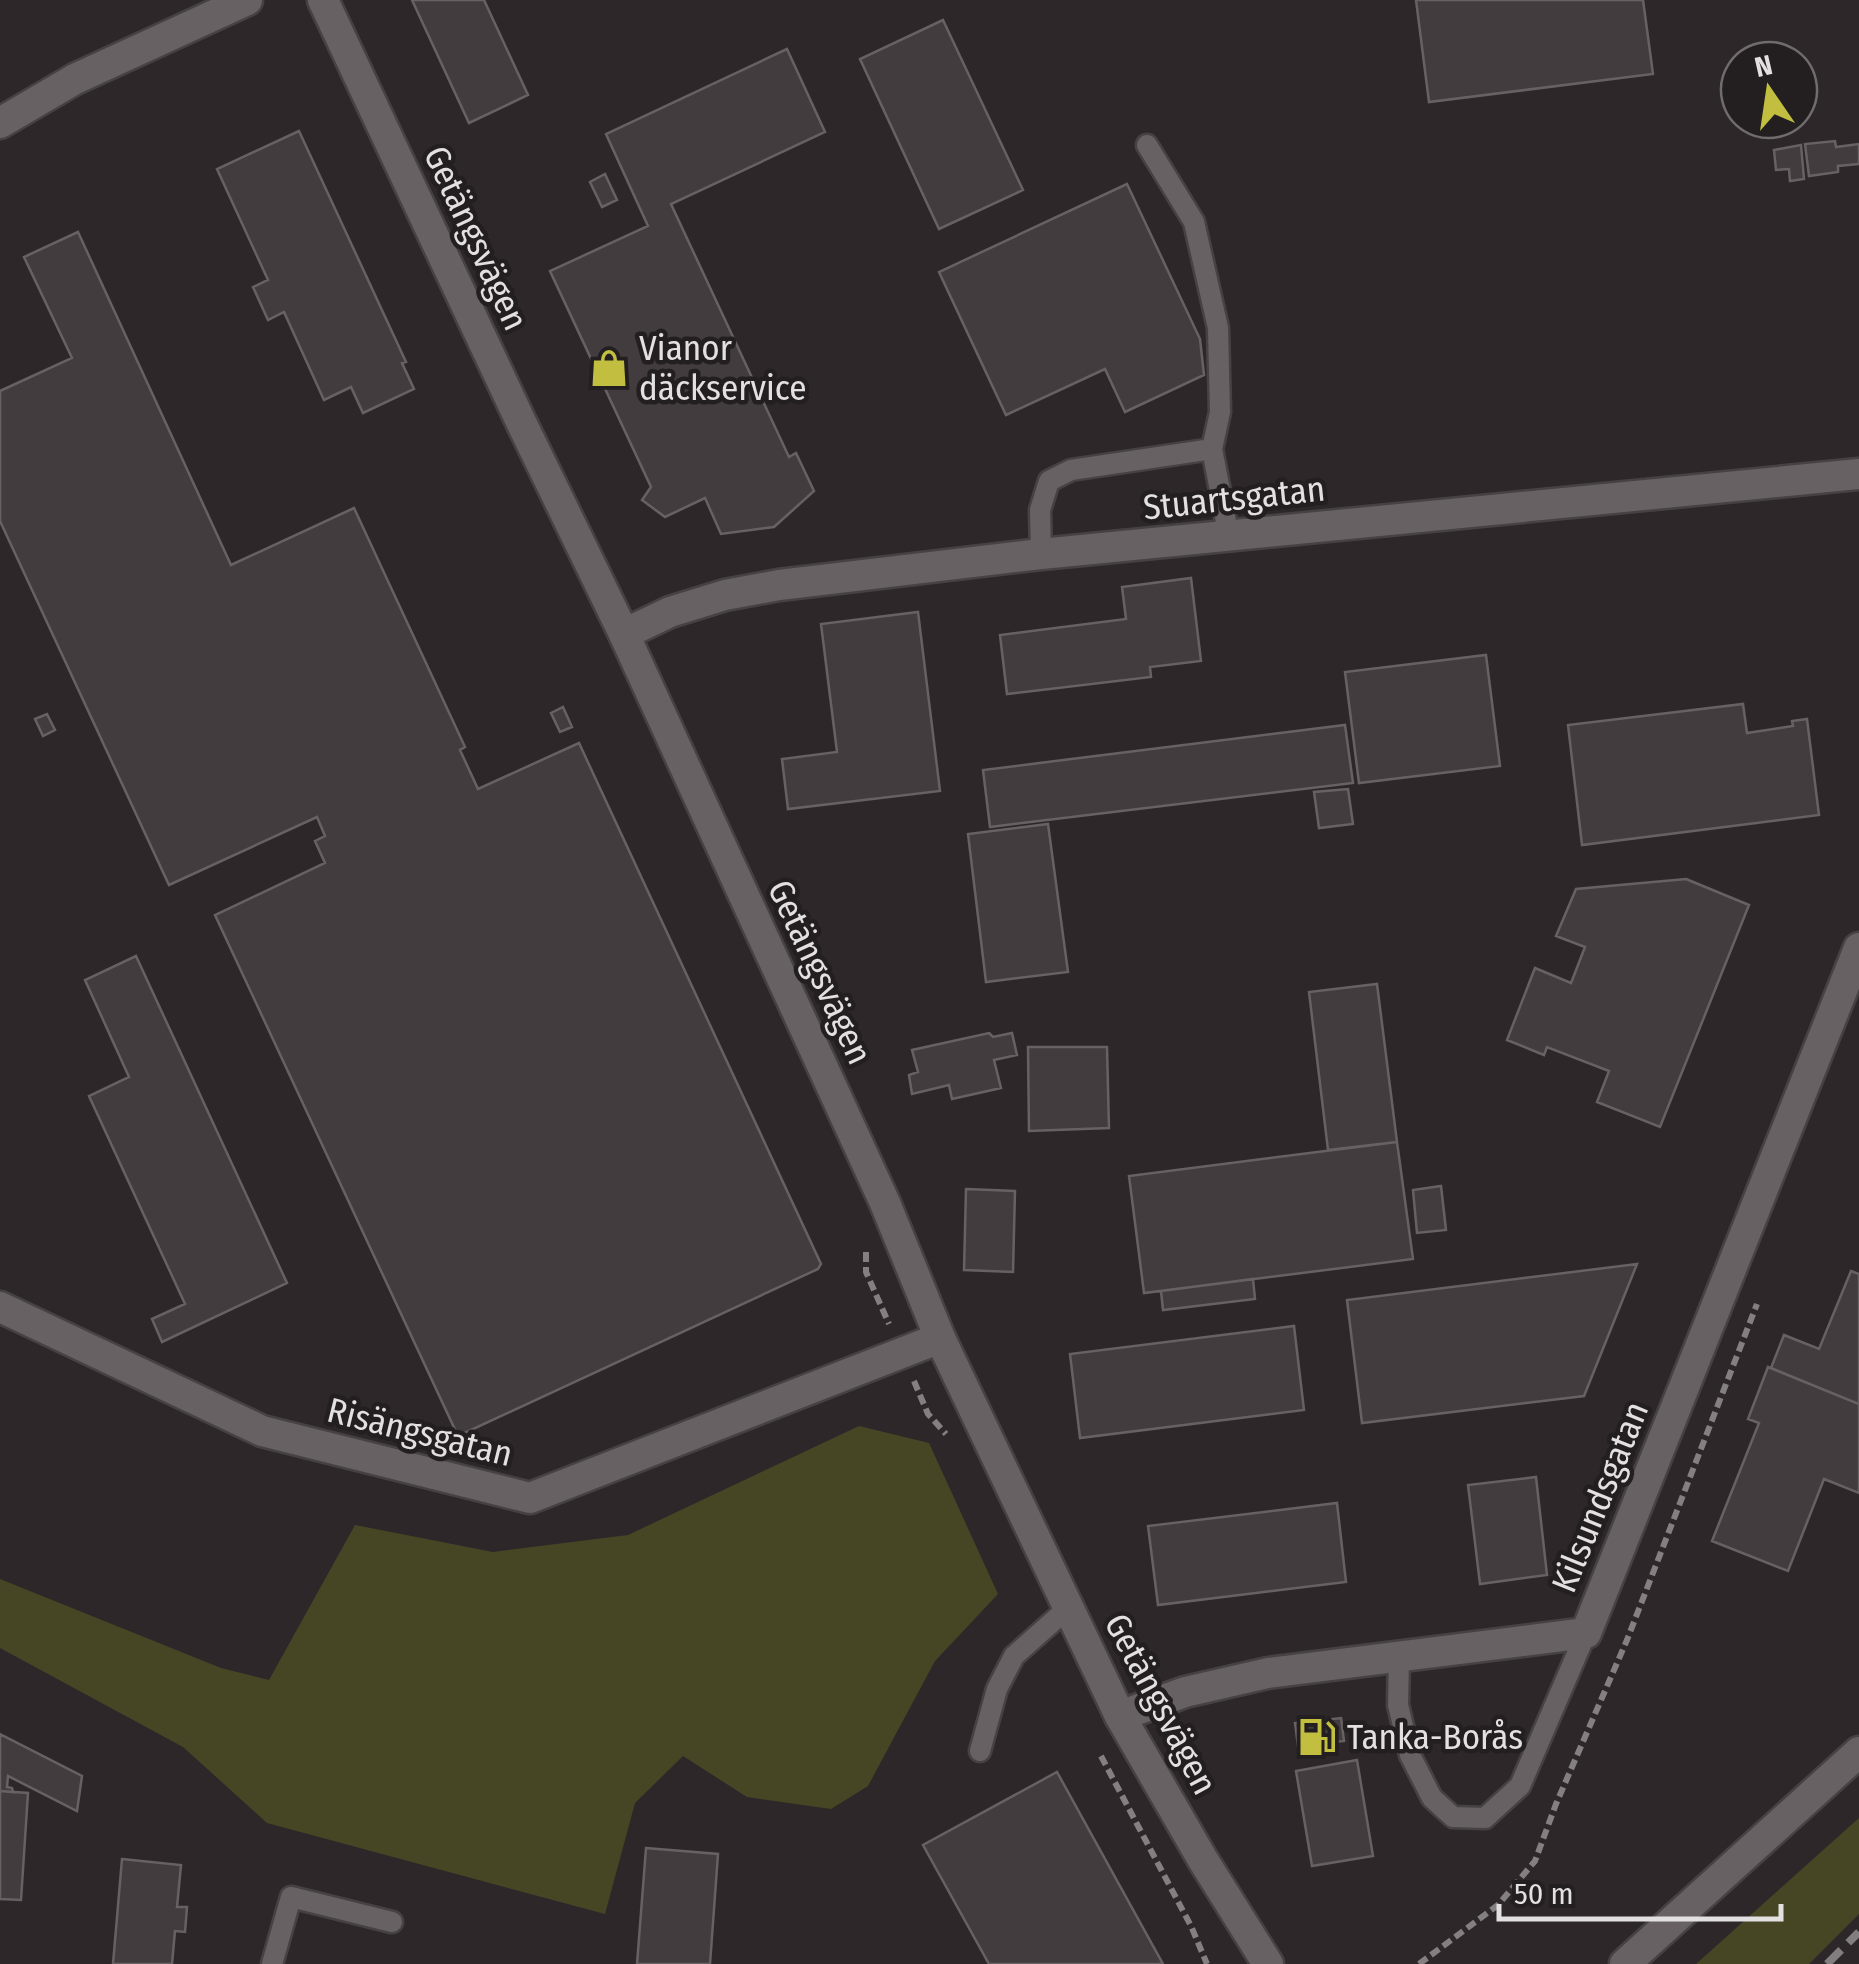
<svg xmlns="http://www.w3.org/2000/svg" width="1859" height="1964" viewBox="0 0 1859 1964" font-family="'Fira Sans Condensed',sans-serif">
  <rect width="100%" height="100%" fill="#2d272a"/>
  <path fill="#464625" d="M 859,1426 L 929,1443 L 998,1594 L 935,1661 L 868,1786 L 831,1809 L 747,1797 L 683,1756 L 635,1803 L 605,1914 L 267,1823 L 183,1747 L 0,1648 L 0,1579 L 221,1668 L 269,1680 L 355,1525 L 493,1552 L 628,1535 Z
    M 1859,1818 L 1859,1914 L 1809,1964 L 1696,1964 Z"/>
  <path fill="#423c3f" stroke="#676164" stroke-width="2.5" d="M 412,0 L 484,0 L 528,95 L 469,123 Z
    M 1416,0 L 1643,0 L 1653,74 L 1429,102 Z
    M 943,20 L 1023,190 L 939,229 L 860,59 Z
    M 787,49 L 825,132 L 671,204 L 789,457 L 796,453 L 814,491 L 774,527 L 721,534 L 705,498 L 665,517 L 642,500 L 651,487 L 550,271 L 648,226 L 606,134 Z
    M 299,131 L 406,362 L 402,363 L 414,389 L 363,413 L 351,387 L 324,400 L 284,312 L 268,320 L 253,287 L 268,280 L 217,169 Z
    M 1835,141 L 1836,147 L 1859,144 L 1859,164 L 1838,166 L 1838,172 L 1809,176 L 1805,144 Z
    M 1801,145 L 1804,179 L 1790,181 L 1789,169 L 1776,170 L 1774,150 Z
    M 605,174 L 617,200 L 602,207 L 590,182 Z
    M 1127,184 L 1200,339 L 1204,375 L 1125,412 L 1105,369 L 1006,415 L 939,272 Z
    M 78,232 L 231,565 L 354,508 L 465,747 L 460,750 L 478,789 L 579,743 L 821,1264 L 818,1269 L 458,1436 L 215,915 L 325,863 L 315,841 L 325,836 L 317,817 L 169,885 L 0,521 L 0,391 L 72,358 L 24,257 Z
    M 1191,578 L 1201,661 L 1150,667 L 1151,677 L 1007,694 L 1000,635 L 1126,619 L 1122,587 Z
    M 918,612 L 940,791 L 788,809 L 782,759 L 837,752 L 821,624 Z
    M 1486,655 L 1500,766 L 1359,783 L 1345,672 Z
    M 1743,704 L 1747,733 L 1793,726 L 1792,721 L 1807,719 L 1819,815 L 1582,845 L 1568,725 Z
    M 563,707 L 572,727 L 560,732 L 551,713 Z
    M 47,714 L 55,730 L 43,736 L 35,719 Z
    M 1345,725 L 1353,783 L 990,827 L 983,770 Z
    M 1348,789 L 1353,824 L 1319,828 L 1314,792 Z
    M 1048,824 L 1068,972 L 986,982 L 968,834 Z
    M 1686,879 L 1749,905 L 1660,1127 L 1597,1102 L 1609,1071 L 1547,1047 L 1544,1055 L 1507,1040 L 1535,968 L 1571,983 L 1585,947 L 1556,936 L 1576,889 Z
    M 136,956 L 287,1283 L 162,1342 L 152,1319 L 185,1304 L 89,1096 L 129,1077 L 85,980 Z
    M 1377,984 L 1397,1142 L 1328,1150 L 1309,992 Z
    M 989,1033 L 993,1037 L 1012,1033 L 1017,1055 L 994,1060 L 1001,1088 L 952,1099 L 949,1085 L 912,1094 L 909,1075 L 918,1072 L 912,1050 Z
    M 1028,1047 L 1107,1047 L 1109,1128 L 1029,1131 Z
    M 1397,1142 L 1413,1259 L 1144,1293 L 1129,1176 Z
    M 1441,1186 L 1446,1230 L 1417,1233 L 1413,1190 Z
    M 966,1189 L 1015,1191 L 1013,1272 L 964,1270 Z
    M 1637,1264 L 1584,1396 L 1362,1423 L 1347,1300 Z
    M 1851,1271 L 1859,1274 L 1859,1404 L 1771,1368 L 1784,1335 L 1819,1349 Z
    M 1253,1279 L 1255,1299 L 1163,1310 L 1161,1291 Z
    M 1294,1326 L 1304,1410 L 1080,1438 L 1070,1354 Z
    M 1768,1367 L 1859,1404 L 1859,1493 L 1824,1479 L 1788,1571 L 1712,1541 L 1759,1423 L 1748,1419 Z
    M 1536,1477 L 1547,1575 L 1480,1584 L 1468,1485 Z
    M 1337,1503 L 1346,1582 L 1158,1605 L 1148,1526 Z
    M 1341,1718 L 1344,1741 L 1298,1746 L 1295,1723 Z
    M 0,1734 L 82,1776 L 77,1811 L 8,1776 L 7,1787 L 12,1788 L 13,1792 L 0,1791 Z
    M 1357,1760 L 1373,1856 L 1312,1866 L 1296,1771 Z
    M 1057,1772 L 1163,1964 L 989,1964 L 923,1845 Z
    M 0,1791 L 28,1793 L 21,1900 L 0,1899 Z
    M 646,1848 L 718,1854 L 710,1964 L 637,1964 Z
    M 122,1859 L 181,1865 L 177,1907 L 187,1907 L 185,1932 L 175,1931 L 172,1964 L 113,1964 Z"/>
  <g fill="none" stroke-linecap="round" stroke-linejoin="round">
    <g stroke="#464244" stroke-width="25">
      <path id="lane" d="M 1147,145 L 1194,222 L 1218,328 L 1220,412 L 1212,449
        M 1041,554 L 1040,510 L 1049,481 L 1071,470 L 1212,449 L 1229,537
        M 1399,1657 L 1398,1705 L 1410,1755 L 1432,1798 L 1453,1817 L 1485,1818 L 1520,1786 L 1586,1633
        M 980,1751 L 997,1689 L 1014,1656 L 1068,1608
        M 272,1964 L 291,1897 L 392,1922"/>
    </g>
    <g stroke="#464244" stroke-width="35">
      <path id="street" d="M 0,123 L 75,79 L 247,0
        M 624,634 L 670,612 L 725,595 L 779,585 L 1041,554 L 1859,474
        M 0,1307 L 262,1431 L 530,1498 L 940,1338
        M 1120,1716 L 1185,1692 L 1268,1673 L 1586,1633 L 1859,948"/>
    </g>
    <g stroke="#464244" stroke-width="35">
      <path id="secondary" d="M 323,0 L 521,422 L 624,634 L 885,1203 L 940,1338 L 1120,1716 L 1203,1860 L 1268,1964
        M 1625,1964 L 1859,1752"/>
    </g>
    <path stroke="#847f81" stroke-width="6" stroke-dasharray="10 5" stroke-linecap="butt" d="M 866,1252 L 866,1272 L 889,1324
      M 914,1381 L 928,1414 L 946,1434
      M 1101,1756 L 1191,1926 L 1207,1964
      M 1419,1964 L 1498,1905 L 1535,1861 L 1556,1804 L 1627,1640 L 1757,1304"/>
    <use href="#lane" stroke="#676164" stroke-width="20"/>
    <use href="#street" stroke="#676164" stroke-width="30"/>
    <use href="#secondary" stroke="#676164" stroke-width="30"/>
    <path stroke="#827d7f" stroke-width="8" stroke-dasharray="20 10" stroke-linecap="butt" d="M 1827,1964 L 1859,1932"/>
  </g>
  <defs>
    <g id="shop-bare" transform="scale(3)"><path d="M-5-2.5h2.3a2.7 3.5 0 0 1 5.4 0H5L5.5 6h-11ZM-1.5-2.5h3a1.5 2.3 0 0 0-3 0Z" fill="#c1be40" stroke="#231e20" stroke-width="2.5" paint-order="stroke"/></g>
    <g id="fuel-bare" transform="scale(3)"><path d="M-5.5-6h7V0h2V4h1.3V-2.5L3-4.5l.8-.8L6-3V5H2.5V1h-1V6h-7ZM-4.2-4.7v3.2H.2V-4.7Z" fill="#c1be40" stroke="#231e20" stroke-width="2.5" paint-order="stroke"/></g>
  </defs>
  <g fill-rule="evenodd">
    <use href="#shop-bare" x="609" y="368"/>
    <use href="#fuel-bare" x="1317" y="1737"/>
  </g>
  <g text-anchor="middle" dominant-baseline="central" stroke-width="9" stroke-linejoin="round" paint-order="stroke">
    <g font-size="35" fill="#e3e0e1" stroke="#231e20">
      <text transform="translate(476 238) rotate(65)">Getängsvägen</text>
      <text transform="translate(1234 498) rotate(-6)">Stuartsgatan</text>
      <text transform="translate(820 972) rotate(65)">Getängsvägen</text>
      <text transform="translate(420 1432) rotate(14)">Risängsgatan</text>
      <text transform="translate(1600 1497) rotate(-68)">Kilsundsgatan</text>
      <text transform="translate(1161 1704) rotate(62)">Getängsvägen</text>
    </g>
    <g font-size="35" fill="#e3e0e1" stroke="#231e20" text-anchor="start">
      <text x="639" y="348">Vianor<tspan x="639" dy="40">däckservice</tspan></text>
      <text x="1347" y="1737">Tanka-Borås</text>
    </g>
  </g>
  <g transform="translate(1769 90) rotate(347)"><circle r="48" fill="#231e20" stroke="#706c6d" stroke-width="2.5"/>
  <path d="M0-8L18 38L0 25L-18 38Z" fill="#c1be40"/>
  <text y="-15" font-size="28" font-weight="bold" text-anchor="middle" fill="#e3e0e1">N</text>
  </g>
  <path d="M1499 1904v15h282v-15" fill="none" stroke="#e3e0e1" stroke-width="5"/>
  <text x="1514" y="1904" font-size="30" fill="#e3e0e1" stroke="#231e20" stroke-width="8" paint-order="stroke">50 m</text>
</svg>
